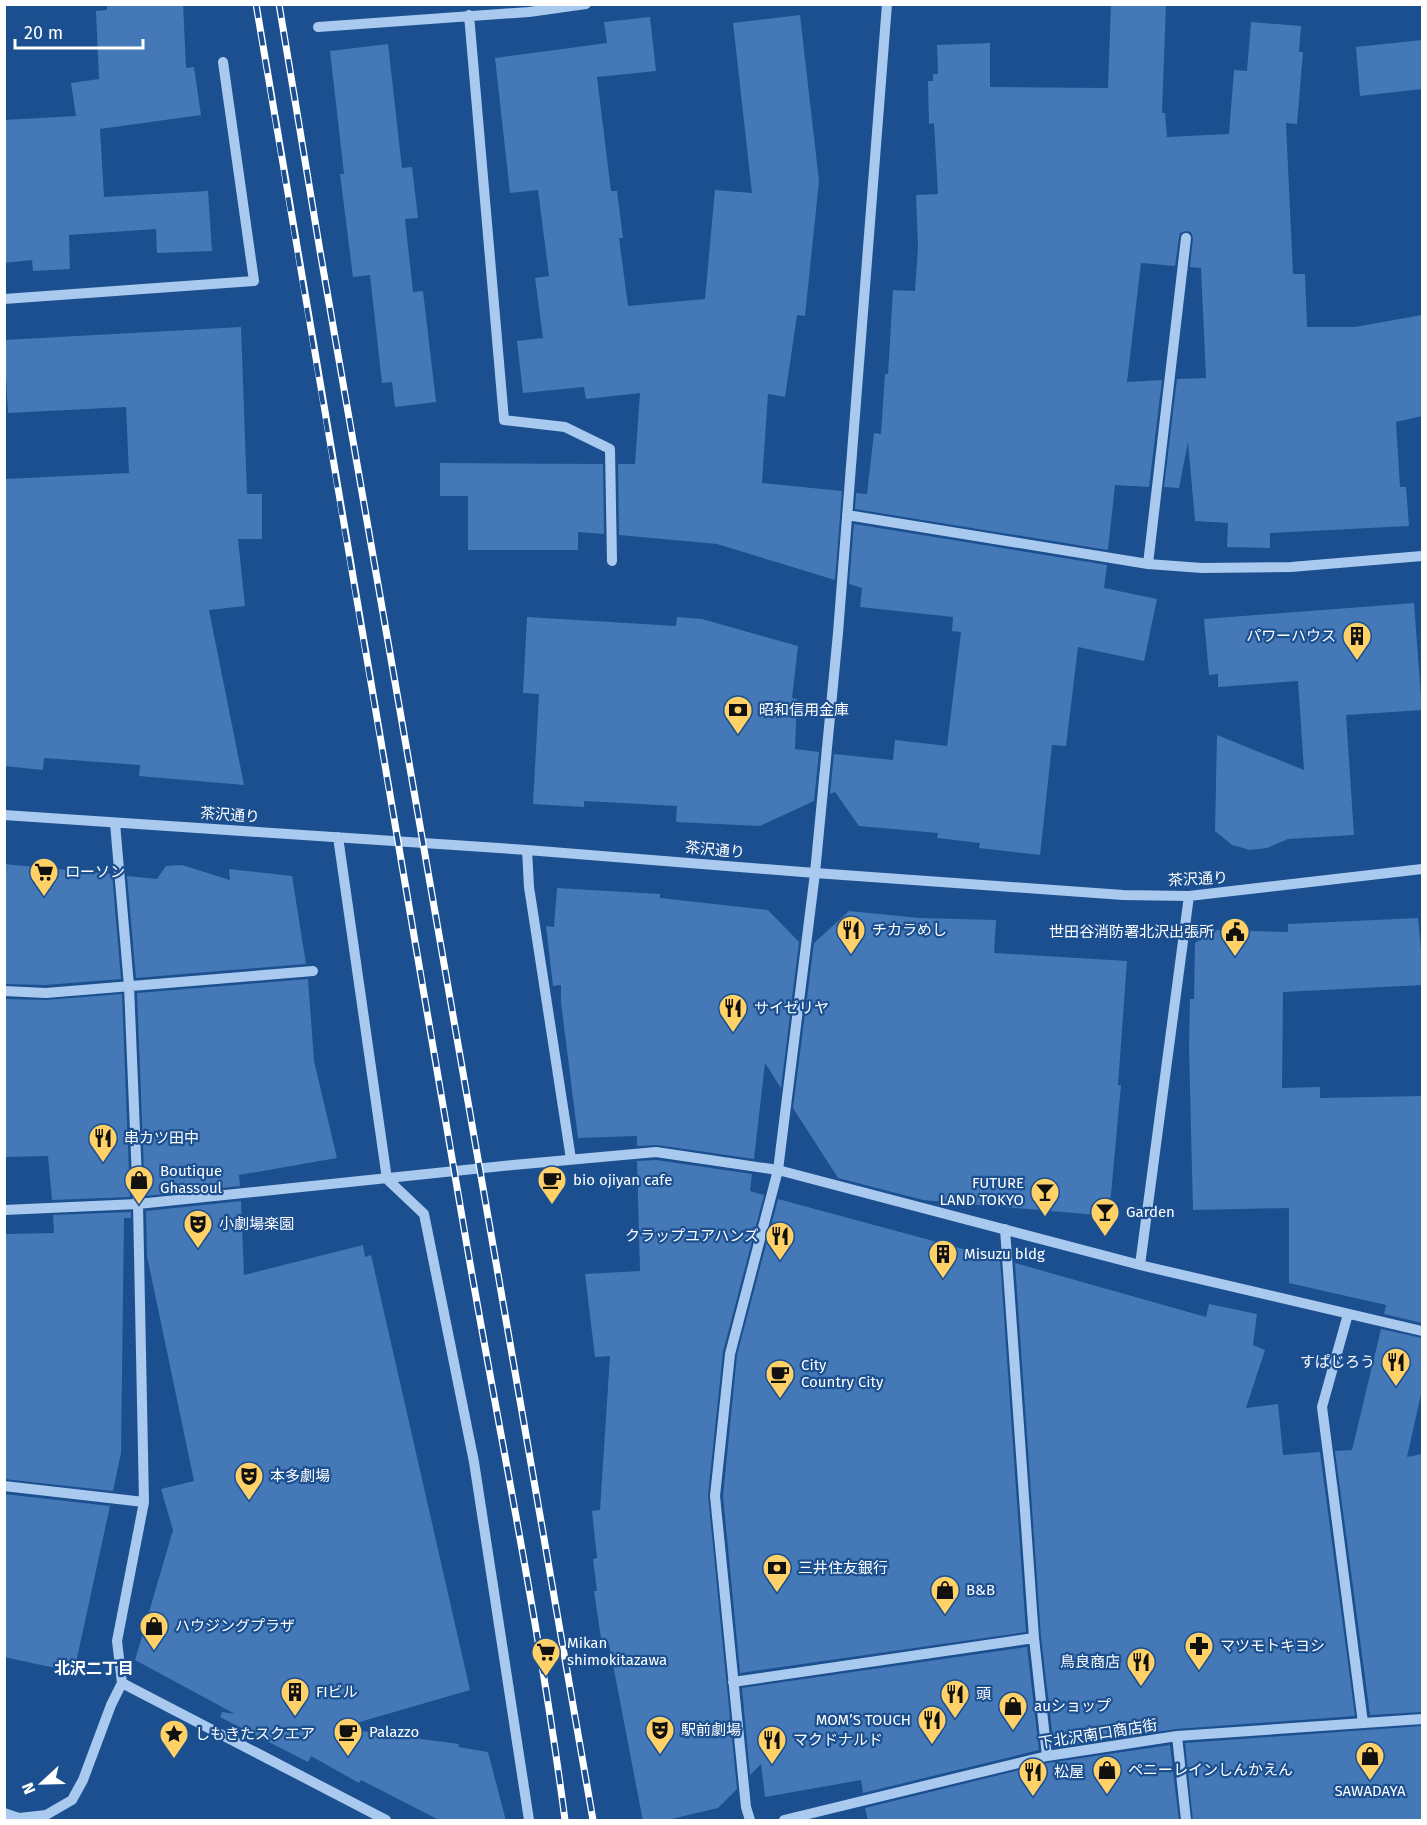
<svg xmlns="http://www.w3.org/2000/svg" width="1427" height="1825" viewBox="0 0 1427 1825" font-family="'Fira Sans','Noto Sans JP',sans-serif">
  <rect width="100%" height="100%" fill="#1b4f8f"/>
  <path fill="#4478b7" d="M 107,4 L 183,4 L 186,68 L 194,67 L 201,115 L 100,129 L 104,197 L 208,191 L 212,251 L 157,253 L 156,229 L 69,235 L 70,269 L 33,271 L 32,260 L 4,263 L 4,120 L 76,116 L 71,83 L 99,79 L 96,11 L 107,10 Z
    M 1111,4 L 1166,4 L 1162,113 L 1165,113 L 1167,137 L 1229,134 L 1234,70 L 1247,71 L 1251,22 L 1301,26 L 1299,52 L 1303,52 L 1297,124 L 1286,123 L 1293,274 L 1305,274 L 1307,327 L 1355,327 L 1422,315 L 1422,416 L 1396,422 L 1400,487 L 1406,487 L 1409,526 L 1270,533 L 1270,548 L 1227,547 L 1228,523 L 1195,521 L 1188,442 L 1179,488 L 1164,487 L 1177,379 L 1206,378 L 1201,268 L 1190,267 L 1193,238 L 1191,232 L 1186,231 L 1180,233 L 1179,237 L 1175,266 L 1141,263 L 1127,382 L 1162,380 L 1149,487 L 1115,485 L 1108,550 L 855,509 L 856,493 L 867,494 L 874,433 L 881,434 L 885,374 L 888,374 L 893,290 L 915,291 L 918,247 L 916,195 L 938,194 L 934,123 L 929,124 L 928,81 L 933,81 L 933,74 L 938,74 L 937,45 L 990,43 L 990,87 L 1108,88 Z
    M 800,15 L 819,181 L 805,316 L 797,315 L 785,397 L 768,394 L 762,483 L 842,491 L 835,580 L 717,544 L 619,535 L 618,464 L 635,464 L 640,393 L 586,399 L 584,387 L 523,393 L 517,341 L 543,338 L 535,278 L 549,276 L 538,190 L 510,193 L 495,58 L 607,43 L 604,22 L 650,17 L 656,71 L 597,77 L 611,191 L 617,191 L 623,238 L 619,238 L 628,306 L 705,299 L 715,190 L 752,193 L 733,23 Z
    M 1422,40 L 1422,89 L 1360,96 L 1356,47 Z
    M 388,44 L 402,168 L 412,167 L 418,218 L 405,219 L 413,292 L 423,291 L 436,402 L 395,407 L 392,382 L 382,383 L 370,275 L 353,277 L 340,174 L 344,174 L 330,51 Z
    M 241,327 L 247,494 L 262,494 L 262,539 L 238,539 L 245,606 L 209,610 L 244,785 L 139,776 L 140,765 L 44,758 L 43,770 L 4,766 L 4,479 L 129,473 L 126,407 L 8,413 L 4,340 Z
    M 440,463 L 603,464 L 604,534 L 578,532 L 578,550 L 468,550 L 468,496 L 440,496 Z
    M 854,524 L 1107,565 L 1104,588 L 1157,599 L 1144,661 L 1078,647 L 1066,746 L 1052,745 L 1040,855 L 979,848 L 980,843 L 937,838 L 938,833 L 859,826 L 835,792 L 830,794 L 834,754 L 893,760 L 895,740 L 947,746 L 961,632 L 952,631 L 953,617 L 860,607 L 862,588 L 849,584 Z
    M 1414,603 L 1422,710 L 1346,715 L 1354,835 L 1288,839 L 1267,848 L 1250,850 L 1232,845 L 1215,831 L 1217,735 L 1304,770 L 1298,681 L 1218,687 L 1218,674 L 1209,675 L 1204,619 Z
    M 527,617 L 676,626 L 677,617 L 702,619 L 798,646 L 792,698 L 797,699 L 795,749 L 819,752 L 814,801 L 760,826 L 676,822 L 677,806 L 584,801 L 584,807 L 533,804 L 539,694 L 523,693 Z
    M 4,864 L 112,874 L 121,979 L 46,985 L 6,984 Z
    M 182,865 L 230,880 L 229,869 L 292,876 L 306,964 L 136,978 L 127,876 L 157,879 L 166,866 Z
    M 557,888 L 660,894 L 660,898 L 768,910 L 799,942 L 781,1088 L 765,1063 L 754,1159 L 657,1145 L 637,1146 L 637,1136 L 578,1138 L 561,1002 L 561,985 L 553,986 L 546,926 L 554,927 Z
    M 849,911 L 919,918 L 996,920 L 994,953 L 1127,961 L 1118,1085 L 1121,1085 L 1109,1216 L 923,1200 L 838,1178 L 793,1108 L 814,943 Z
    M 1418,918 L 1422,960 L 1422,985 L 1283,992 L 1282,1088 L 1320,1087 L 1320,1098 L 1422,1096 L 1422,1323 L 1384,1314 L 1386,1305 L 1289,1283 L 1289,1208 L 1193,1210 L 1189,1047 L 1190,999 L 1194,999 L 1195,943 L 1215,930 L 1288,932 L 1288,924 Z
    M 308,979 L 314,1061 L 337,1158 L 239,1175 L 240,1186 L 145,1196 L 137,993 Z
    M 122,994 L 130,1197 L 52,1200 L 48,1156 L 4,1157 L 6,999 L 46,1000 Z
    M 656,1160 L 752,1174 L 750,1191 L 764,1195 L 723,1352 L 708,1495 L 737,1789 L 718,1808 L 663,1821 L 643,1821 L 609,1644 L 602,1645 L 594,1591 L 597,1591 L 593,1559 L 597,1558 L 592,1511 L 600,1510 L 610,1356 L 595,1357 L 585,1274 L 640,1271 L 637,1161 Z
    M 778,1199 L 1000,1259 L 1026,1632 L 740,1673 L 723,1496 L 737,1355 Z
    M 241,1201 L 244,1275 L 363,1245 L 365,1257 L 371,1255 L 470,1690 L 339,1728 L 459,1744 L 458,1747 L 488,1752 L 506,1821 L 441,1821 L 361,1780 L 359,1783 L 311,1756 L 308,1762 L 220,1717 L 222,1712 L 235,1714 L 135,1660 L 173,1530 L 161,1489 L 194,1481 L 147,1256 L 146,1211 Z
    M 131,1212 L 131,1218 L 124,1218 L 121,1453 L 113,1491 L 4,1479 L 4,1234 L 54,1233 L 53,1215 Z
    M 1015,1263 L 1206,1317 L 1209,1304 L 1257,1314 L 1253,1345 L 1265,1350 L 1246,1408 L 1278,1404 L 1283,1455 L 1320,1452 L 1355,1716 L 1176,1729 L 1054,1747 L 1041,1637 Z
    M 1381,1329 L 1422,1338 L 1422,1390 L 1407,1457 L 1422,1454 L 1422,1712 L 1370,1715 L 1335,1451 L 1352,1450 Z
    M 4,1494 L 110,1506 L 74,1672 L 4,1657 Z
    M 1027,1647 L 1039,1750 L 863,1793 L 861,1780 L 765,1797 L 761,1764 L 750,1775 L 742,1688 Z
    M 1422,1726 L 1422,1821 L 1193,1821 L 1185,1743 Z
    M 1170,1745 L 1179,1821 L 868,1821 L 865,1808 L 1048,1763 Z"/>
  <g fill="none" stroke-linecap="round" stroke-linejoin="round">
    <path stroke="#a9c9ee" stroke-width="10" d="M 469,15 L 504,420 L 565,427 L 610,449 L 612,561
      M 318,27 L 529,12 L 586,4
      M 4,299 L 254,281 L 223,62
      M 847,515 L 1148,564 L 1202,568 L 1291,567 L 1422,556
      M 1148,564 L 1186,238
      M 4,815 L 527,850 L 815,873 L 1123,895 L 1189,896 L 1422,869
      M 338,837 L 387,1179 L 424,1214 L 474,1462 L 529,1820
      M 527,850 L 529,887 L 571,1159
      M 4,991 L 46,993 L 313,971
      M 4,1210 L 138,1204 L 513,1165 L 656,1152 L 778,1170 L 1140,1265 L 1422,1331
      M 1005,1229 L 1034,1638 L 1047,1756
      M 1140,1265 L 1189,896
      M 1348,1314 L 1322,1407 L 1363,1723
      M 4,1486 L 144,1502
      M 733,1682 L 1034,1638
      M 122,1683 L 386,1820
      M 1177,1736 L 1186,1820
      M 4,1813 L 19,1818 L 46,1815 L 72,1800 L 83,1780 L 111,1705 L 122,1683 L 117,1641 L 144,1502 L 138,1204 L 129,986 L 115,823
      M 750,1820 L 746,1807 L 715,1496 L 730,1354 L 778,1170 L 815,873 L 838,633 L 887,4
      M 784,1820 L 1047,1756 L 1177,1736 L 1422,1719"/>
    <g stroke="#fff" stroke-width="7">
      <path id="rail" d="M 256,4 C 324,419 397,832 467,1246 C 500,1437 540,1628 565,1820
        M 279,4 L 320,251 L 593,1820"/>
    </g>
    <use href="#rail" stroke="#1b4f8f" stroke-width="4.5" stroke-dasharray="14" stroke-linecap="butt"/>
  </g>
  <defs>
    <g id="building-pin" transform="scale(1.5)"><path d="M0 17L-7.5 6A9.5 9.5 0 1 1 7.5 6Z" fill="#ffd166" stroke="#1b4f8f"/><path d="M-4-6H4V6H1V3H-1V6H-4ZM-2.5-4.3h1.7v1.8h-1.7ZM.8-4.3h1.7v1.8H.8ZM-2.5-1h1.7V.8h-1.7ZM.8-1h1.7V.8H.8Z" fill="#111"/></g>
    <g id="bank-pin" transform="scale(1.5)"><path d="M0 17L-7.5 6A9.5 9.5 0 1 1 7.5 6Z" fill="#ffd166" stroke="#1b4f8f"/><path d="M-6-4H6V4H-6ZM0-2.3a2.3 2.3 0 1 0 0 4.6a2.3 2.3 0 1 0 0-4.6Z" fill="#111"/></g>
    <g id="supermarket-pin" transform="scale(1.5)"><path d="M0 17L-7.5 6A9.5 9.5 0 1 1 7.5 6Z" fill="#ffd166" stroke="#1b4f8f"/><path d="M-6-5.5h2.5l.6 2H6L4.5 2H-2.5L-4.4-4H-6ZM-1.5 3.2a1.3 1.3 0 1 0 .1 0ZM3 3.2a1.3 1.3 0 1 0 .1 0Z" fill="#111"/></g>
    <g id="restaurant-pin" transform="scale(1.5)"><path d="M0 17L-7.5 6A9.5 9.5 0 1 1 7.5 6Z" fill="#ffd166" stroke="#1b4f8f"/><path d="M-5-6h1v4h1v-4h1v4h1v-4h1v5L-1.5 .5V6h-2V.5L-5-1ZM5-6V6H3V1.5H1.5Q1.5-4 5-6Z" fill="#111"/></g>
    <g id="civic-pin" transform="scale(1.5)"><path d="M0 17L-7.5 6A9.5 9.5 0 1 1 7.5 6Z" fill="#ffd166" stroke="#1b4f8f"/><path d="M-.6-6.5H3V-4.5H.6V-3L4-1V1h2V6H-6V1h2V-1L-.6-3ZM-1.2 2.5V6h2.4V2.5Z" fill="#111"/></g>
    <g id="shop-pin" transform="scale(1.5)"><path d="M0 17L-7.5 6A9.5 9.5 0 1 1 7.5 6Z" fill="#ffd166" stroke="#1b4f8f"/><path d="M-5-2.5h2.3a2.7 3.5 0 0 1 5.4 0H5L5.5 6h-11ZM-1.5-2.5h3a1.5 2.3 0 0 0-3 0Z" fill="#111"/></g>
    <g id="cafe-pin" transform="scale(1.5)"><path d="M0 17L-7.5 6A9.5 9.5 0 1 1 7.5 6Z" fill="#ffd166" stroke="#1b4f8f"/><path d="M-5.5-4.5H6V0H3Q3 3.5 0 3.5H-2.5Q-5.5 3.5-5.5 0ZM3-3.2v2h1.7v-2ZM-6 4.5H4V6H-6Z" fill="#111"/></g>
    <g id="bar-pin" transform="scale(1.5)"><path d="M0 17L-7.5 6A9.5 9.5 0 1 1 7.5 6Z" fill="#ffd166" stroke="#1b4f8f"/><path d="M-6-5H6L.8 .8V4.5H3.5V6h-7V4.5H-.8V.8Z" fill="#111"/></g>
    <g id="theatre-pin" transform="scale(1.5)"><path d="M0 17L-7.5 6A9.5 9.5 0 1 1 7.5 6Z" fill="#ffd166" stroke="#1b4f8f"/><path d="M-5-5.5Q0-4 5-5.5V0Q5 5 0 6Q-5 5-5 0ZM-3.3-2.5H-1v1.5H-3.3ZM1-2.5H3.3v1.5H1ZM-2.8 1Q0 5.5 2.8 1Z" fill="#111"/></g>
    <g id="pharmacy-pin" transform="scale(1.5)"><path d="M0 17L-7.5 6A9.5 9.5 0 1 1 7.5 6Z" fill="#ffd166" stroke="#1b4f8f"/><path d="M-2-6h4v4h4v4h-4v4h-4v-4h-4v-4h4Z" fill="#111"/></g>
    <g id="sight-pin" transform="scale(1.5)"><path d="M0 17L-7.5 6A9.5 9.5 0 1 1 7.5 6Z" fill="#ffd166" stroke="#1b4f8f"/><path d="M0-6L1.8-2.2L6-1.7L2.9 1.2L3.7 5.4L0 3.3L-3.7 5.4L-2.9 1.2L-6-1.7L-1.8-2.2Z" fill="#111"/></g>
  </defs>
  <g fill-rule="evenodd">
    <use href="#building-pin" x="1357" y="636"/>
    <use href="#bank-pin" x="738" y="710"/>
    <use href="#supermarket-pin" x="44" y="872"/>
    <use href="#restaurant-pin" x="851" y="930"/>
    <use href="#civic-pin" x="1235" y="932"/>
    <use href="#restaurant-pin" x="733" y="1008"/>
    <use href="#restaurant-pin" x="103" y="1138"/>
    <use href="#shop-pin" x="139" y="1180"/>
    <use href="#cafe-pin" x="552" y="1180"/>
    <use href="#bar-pin" x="1045" y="1192"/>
    <use href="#bar-pin" x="1105" y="1212"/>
    <use href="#theatre-pin" x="198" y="1224"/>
    <use href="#restaurant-pin" x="780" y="1236"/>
    <use href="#building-pin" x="943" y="1254"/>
    <use href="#restaurant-pin" x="1396" y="1362"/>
    <use href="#cafe-pin" x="780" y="1374"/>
    <use href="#theatre-pin" x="249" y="1476"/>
    <use href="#bank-pin" x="777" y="1568"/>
    <use href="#shop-pin" x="945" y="1590"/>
    <use href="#shop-pin" x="154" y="1626"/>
    <use href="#pharmacy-pin" x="1199" y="1646"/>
    <use href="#supermarket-pin" x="546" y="1652"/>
    <use href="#restaurant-pin" x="1141" y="1662"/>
    <use href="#building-pin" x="295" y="1692"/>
    <use href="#restaurant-pin" x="955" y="1694"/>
    <use href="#shop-pin" x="1013" y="1706"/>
    <use href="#restaurant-pin" x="932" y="1720"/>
    <use href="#theatre-pin" x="660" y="1730"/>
    <use href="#cafe-pin" x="348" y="1732"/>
    <use href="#sight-pin" x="174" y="1734"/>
    <use href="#restaurant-pin" x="772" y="1740"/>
    <use href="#shop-pin" x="1370" y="1756"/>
    <use href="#shop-pin" x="1107" y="1770"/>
    <use href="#restaurant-pin" x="1033" y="1772"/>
  </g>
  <g text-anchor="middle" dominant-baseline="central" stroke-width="4.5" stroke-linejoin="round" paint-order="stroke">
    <g font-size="15" fill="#fff" stroke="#1b4f8f" text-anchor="start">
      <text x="1336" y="636" text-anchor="end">パワーハウス</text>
      <text x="759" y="710">昭和信用金庫</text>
      <text x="65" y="872">ローソン</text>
      <text x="872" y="930">チカラめし</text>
      <text x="1214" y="932" text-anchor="end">世田谷消防署北沢出張所</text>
      <text x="754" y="1008">サイゼリヤ</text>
      <text x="124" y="1138">串カツ田中</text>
      <text x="160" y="1171">Boutique<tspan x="160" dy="17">Ghassoul</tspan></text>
      <text x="573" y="1180">bio ojiyan cafe</text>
      <text x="1024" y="1183" text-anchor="end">FUTURE<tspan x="1024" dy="17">LAND TOKYO</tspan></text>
      <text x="1126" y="1212">Garden</text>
      <text x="219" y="1224">小劇場楽園</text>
      <text x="759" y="1236" text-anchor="end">クラップユアハンズ</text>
      <text x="964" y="1254">Misuzu bldg</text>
      <text x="1375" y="1362" text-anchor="end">すぱじろう</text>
      <text x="801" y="1365">City<tspan x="801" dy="17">Country City</tspan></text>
      <text x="270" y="1476">本多劇場</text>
      <text x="798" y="1568">三井住友銀行</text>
      <text x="966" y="1590">B&amp;B</text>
      <text x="175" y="1626">ハウジングプラザ</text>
      <text x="567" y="1643">Mikan<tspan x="567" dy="17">shimokitazawa</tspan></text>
      <text x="1220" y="1646">マツモトキヨシ</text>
      <text x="1120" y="1662" text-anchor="end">鳥良商店</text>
      <text x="316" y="1692">FIビル</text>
      <text x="976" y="1694">頭</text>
      <text x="1034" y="1706">auショップ</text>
      <text x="911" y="1720" text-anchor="end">MOM’S TOUCH</text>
      <text x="681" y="1730">駅前劇場</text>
      <text x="369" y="1732">Palazzo</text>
      <text x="195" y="1734">しもきたスクエア</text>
      <text x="793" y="1740">マクドナルド</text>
      <text x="1128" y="1770">ペニーレインしんかえん</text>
      <text x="1054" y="1772">松屋</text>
      <text x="1370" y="1791" text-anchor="middle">SAWADAYA</text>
    </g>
    <g font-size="15" fill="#fff" stroke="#1b4f8f">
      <text transform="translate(230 815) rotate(4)">茶沢通り</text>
      <text transform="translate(715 850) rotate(5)">茶沢通り</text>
      <text transform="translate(1198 879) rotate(-3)">茶沢通り</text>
      <text transform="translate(1098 1734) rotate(-9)">下北沢南口商店街</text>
    </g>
    <g font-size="16" font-weight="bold" fill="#fff" stroke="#1b4f8f">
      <text x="94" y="1668">北沢二丁目</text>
    </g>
  </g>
  <rect width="1427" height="1825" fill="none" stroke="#ffffff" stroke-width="12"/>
  <g transform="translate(42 1783) rotate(248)" stroke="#1b4f8f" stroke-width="4.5" paint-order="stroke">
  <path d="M0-4.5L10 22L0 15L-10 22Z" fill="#ffffff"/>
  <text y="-9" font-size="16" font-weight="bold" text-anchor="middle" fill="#ffffff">N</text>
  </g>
  <path d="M15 39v9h128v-9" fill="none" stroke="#ffffff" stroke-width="3"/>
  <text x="24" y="39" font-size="18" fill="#ffffff" stroke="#1b4f8f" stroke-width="4.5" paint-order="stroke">20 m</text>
</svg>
